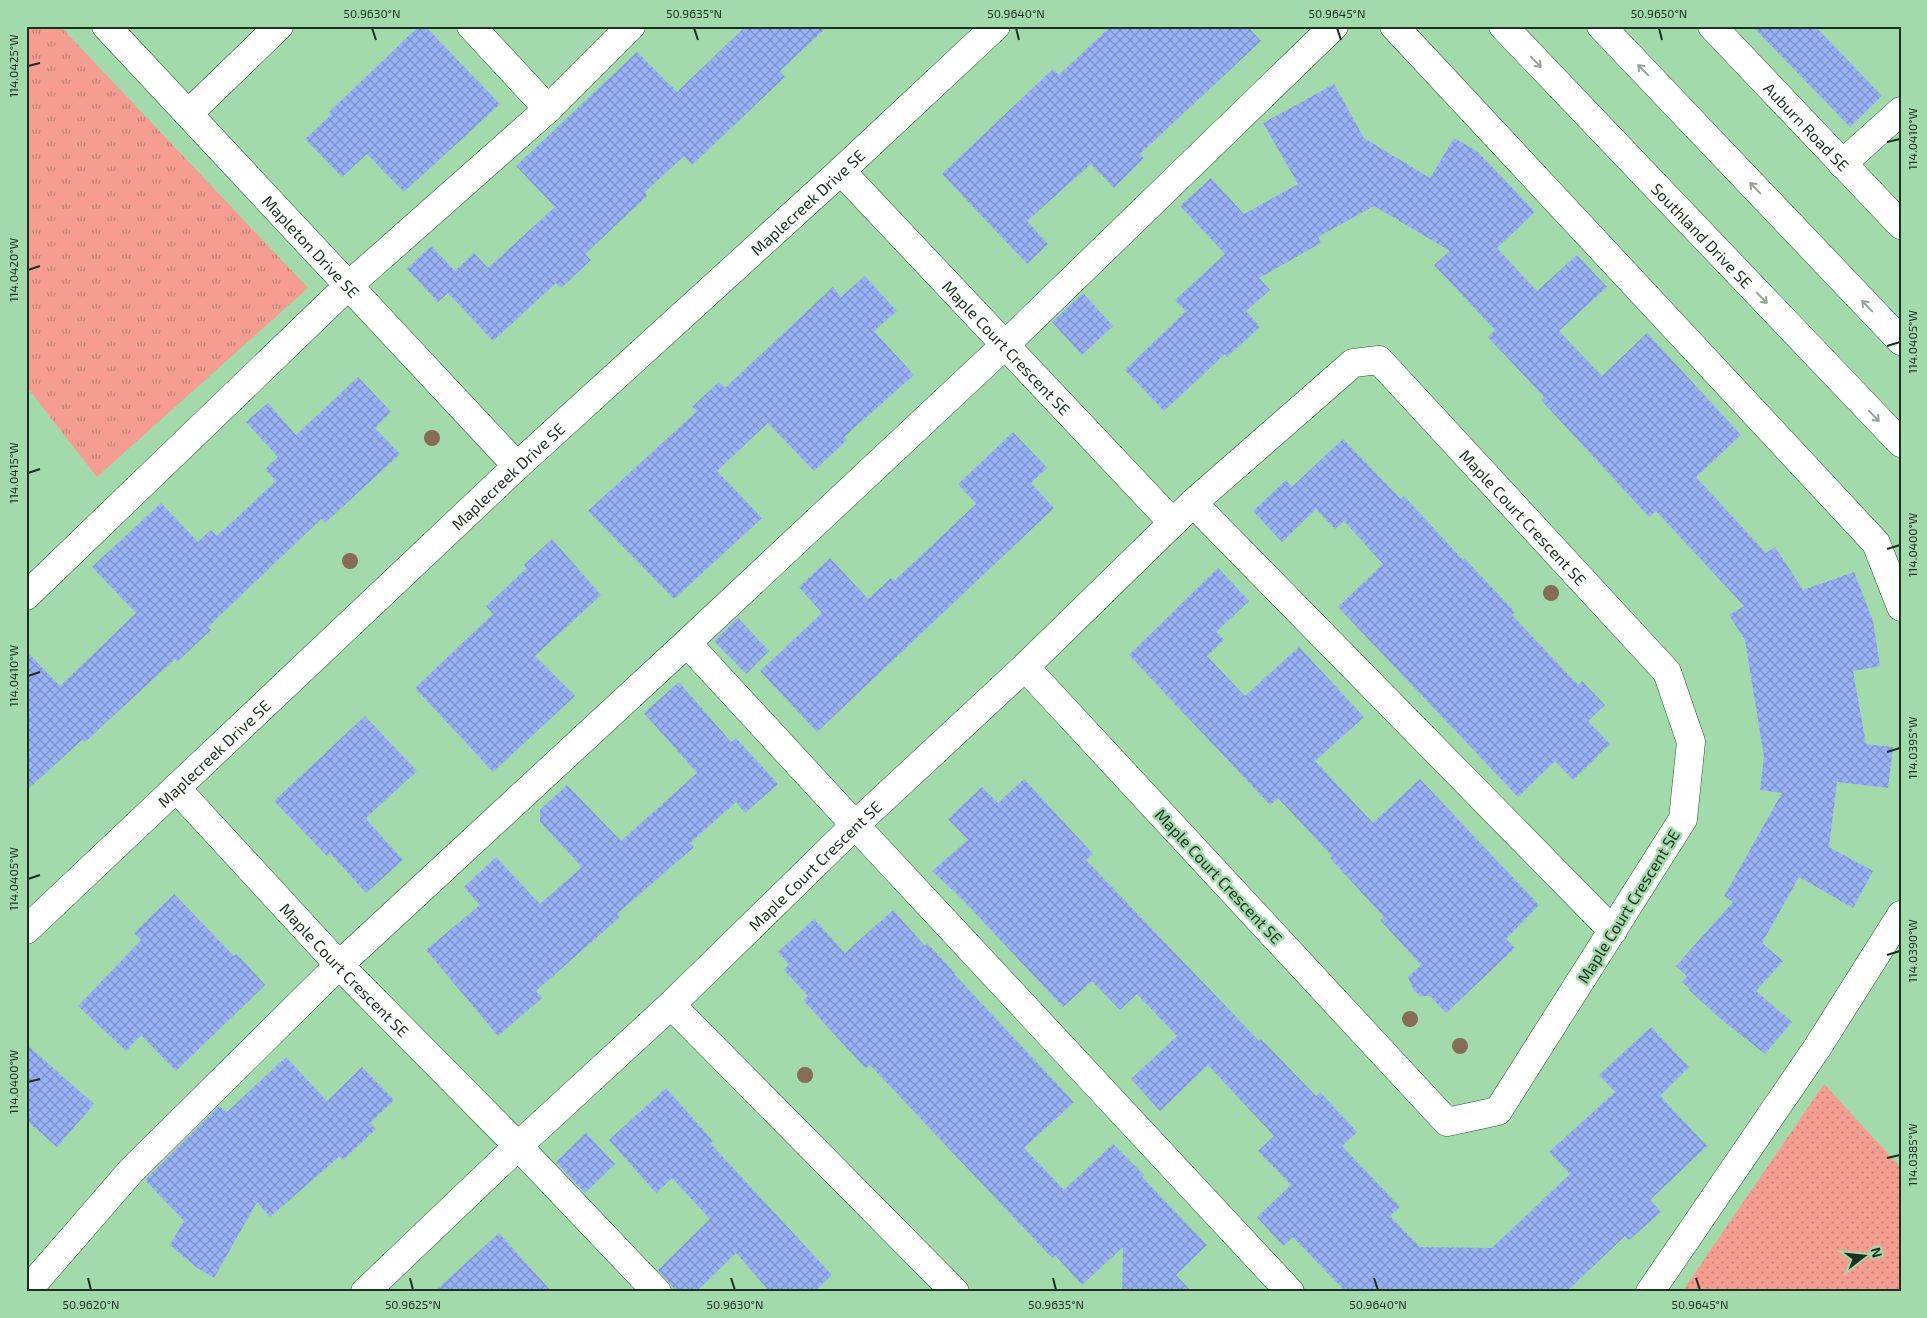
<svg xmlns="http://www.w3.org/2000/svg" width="1927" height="1318" viewBox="0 0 1927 1318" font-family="'Exo 2',sans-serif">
  <defs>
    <pattern id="grass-dots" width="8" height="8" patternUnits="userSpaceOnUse" patternTransform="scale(1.25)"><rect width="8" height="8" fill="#f49d90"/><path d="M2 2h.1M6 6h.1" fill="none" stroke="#c58175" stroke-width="1.8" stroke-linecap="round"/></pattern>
    <pattern id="park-tufts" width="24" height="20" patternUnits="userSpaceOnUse" patternTransform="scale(1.25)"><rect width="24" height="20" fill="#f49d90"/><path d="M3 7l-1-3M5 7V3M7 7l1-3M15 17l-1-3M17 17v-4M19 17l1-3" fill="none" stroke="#c58175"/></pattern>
    <pattern id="building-cross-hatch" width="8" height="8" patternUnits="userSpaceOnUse" patternTransform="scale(1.25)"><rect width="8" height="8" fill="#99b2f7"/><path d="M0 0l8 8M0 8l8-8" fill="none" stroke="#7c91c7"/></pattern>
  </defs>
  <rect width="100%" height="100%" fill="#a3daab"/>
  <path fill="url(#grass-dots)" d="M 1824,1084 L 1901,1168 L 1901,1292 L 1682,1292 Z"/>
  <path fill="url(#park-tufts)" d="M 26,26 L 60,26 L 308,288 L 97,477 L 26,386 Z"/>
  <path fill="url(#building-cross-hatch)" d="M 419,26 L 425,26 L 500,104 L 404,192 L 367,154 L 342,177 L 305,139 L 331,115 L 329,112 Z
    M 746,26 L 828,26 L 780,71 L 785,77 L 692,165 L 684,156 L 645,192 L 647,196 L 585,254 L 591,260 L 561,288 L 556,283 L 493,341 L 448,293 L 438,302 L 407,269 L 431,246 L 455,271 L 474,253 L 488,268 L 555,207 L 516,166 L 637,52 L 677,92 Z
    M 1111,26 L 1247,26 L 1261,41 L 1140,154 L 1144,158 L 1114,188 L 1091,164 L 1027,221 L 1048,244 L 1027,264 L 942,174 L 1053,69 L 1059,75 Z
    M 1752,26 L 1815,26 L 1882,96 L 1850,127 Z
    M 1334,84 L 1364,138 L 1430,178 L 1454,138 L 1477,151 L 1535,212 L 1497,248 L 1537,291 L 1577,255 L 1607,287 L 1559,331 L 1602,376 L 1647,333 L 1741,435 L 1696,477 L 1766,553 L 1775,547 L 1803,590 L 1854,572 L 1873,621 L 1880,666 L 1853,671 L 1866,744 L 1893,747 L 1888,788 L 1837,782 L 1829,847 L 1873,871 L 1853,908 L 1799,877 L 1762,943 L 1783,961 L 1756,991 L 1792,1022 L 1765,1054 L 1723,1021 L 1689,990 L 1690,989 L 1682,982 L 1687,976 L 1676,966 L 1733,902 L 1724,896 L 1782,793 L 1760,790 L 1764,757 L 1745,640 L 1729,615 L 1744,606 L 1656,511 L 1649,517 L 1541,400 L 1544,397 L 1488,337 L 1495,330 L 1434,265 L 1450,251 L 1374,206 L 1318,237 L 1321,243 L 1259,278 L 1270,290 L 1246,311 L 1260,327 L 1227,357 L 1225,354 L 1164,411 L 1125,370 L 1186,311 L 1175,300 L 1225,254 L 1180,206 L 1211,178 L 1244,214 L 1298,184 L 1263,123 Z
    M 865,276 L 897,311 L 874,331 L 914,375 L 844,437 L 847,440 L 814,471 L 768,423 L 717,471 L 762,518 L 674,599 L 588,511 L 697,411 L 692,407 L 719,382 L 725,388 L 833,287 L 841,297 Z
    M 1083,293 L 1113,326 L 1082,355 L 1052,322 Z
    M 358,377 L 391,412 L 375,428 L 400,454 L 325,523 L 321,519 L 208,627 L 211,630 L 177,662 L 175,659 L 85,742 L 82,740 L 26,791 L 26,651 L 60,686 L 136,613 L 92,567 L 161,503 L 198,542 L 211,530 L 217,536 L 276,481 L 265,469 L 278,457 L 246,422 L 268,403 L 296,435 Z
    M 1013,432 L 1047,468 L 1031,483 L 1054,508 L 817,732 L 760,671 L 822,613 L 799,587 L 830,558 L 868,599 L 891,578 L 894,581 L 976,504 L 958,484 Z
    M 1343,439 L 1401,499 L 1404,496 L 1463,560 L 1464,558 L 1515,612 L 1512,615 L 1578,685 L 1582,681 L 1605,705 L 1588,721 L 1610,744 L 1573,780 L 1555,761 L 1518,797 L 1338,607 L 1383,564 L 1344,521 L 1335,529 L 1316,509 L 1282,542 L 1253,511 L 1286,480 L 1292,487 Z
    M 552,539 L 601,595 L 535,656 L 575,696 L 493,772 L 415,688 L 493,614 L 486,606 L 527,568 L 524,565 Z
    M 1218,568 L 1249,601 L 1216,632 L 1224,640 L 1207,656 L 1245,696 L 1299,647 L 1364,717 L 1315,761 L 1373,823 L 1420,779 L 1539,905 L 1506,939 L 1515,948 L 1446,1013 L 1430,996 L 1421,996 L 1414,991 L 1408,977 L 1421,965 L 1380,920 L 1384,917 L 1330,858 L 1332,856 L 1278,798 L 1270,805 L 1129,655 Z
    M 738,618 L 769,651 L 746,674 L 714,641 Z
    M 679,682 L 731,742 L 736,738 L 778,784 L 745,813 L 736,802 L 690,843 L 694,847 L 617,914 L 620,917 L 536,991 L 542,998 L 498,1036 L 426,950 L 480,905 L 464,887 L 496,857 L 540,904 L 582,867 L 540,822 L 540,810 L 567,785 L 621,841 L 697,773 L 644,713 Z
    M 365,716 L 417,771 L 367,817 L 367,820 L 403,860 L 366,893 L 330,853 L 327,856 L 274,801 Z
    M 1024,779 L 1093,854 L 1086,860 L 1259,1041 L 1261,1039 L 1316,1096 L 1320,1092 L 1357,1132 L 1342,1146 L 1400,1207 L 1390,1216 L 1420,1247 L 1492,1248 L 1570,1174 L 1549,1152 L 1615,1092 L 1599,1075 L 1651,1027 L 1689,1067 L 1660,1096 L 1707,1146 L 1650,1200 L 1661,1212 L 1629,1240 L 1625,1236 L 1566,1292 L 1346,1292 L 1293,1237 L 1283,1246 L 1257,1217 L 1291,1185 L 1258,1151 L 1274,1136 L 1208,1065 L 1160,1111 L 1131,1079 L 1177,1036 L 1137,994 L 1120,1010 L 1092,981 L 1063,1007 L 963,900 L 932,871 L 968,840 L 948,819 L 982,787 L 998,803 Z
    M 174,894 L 234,956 L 237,954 L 265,985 L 176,1071 L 141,1035 L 126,1051 L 78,1006 L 141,940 L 134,933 Z
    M 893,910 L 925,946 L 927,943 L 955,973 L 954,974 L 1074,1102 L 1024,1148 L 1064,1190 L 1113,1144 L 1144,1175 L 1142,1177 L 1207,1245 L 1176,1275 L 1192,1292 L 1122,1292 L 1123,1247 L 1082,1285 L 1055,1255 L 1052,1258 L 870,1065 L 865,1068 L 803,1000 L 808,996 L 784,970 L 789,964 L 778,952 L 814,919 L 845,953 Z
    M 26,1044 L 94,1104 L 57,1147 L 26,1120 Z
    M 286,1057 L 327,1101 L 362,1067 L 394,1100 L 370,1123 L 376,1129 L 343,1160 L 340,1156 L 270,1217 L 257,1202 L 214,1278 L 196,1267 L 170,1245 L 184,1221 L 145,1180 L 219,1106 L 227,1112 Z
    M 666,1088 L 713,1141 L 710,1143 L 832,1275 L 814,1292 L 770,1292 L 736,1253 L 696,1292 L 677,1292 L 658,1270 L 710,1219 L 672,1178 L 656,1193 L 609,1140 Z
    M 586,1133 L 615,1164 L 585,1193 L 556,1162 Z
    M 499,1233 L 552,1292 L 434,1292 Z"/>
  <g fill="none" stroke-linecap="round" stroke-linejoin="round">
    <g stroke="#245830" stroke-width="29">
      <g id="minor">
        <path id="s1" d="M 106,26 L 517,466"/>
        <path d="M 471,26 L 548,109"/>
        <path d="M 1394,26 L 1876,543 L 1901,607"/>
        <path id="s2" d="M 1712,26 L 1901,225"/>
        <path d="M 188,114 L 279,26"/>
        <path d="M 1842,164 L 1901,111"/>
        <path id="s3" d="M 841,171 L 1173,523"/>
        <path d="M 1193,503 L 1613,931"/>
        <path d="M 26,596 L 349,285 L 548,109 L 631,26"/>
        <path d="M 687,643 L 855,825 L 1290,1292"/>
        <path id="s4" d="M 176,788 L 339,965 L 518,1146 L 657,1292"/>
        <path id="s5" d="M 26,930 L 517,466 L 841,171 L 996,26"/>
        <path d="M 671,1005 L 955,1292"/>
        <path d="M 26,1292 L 131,1171 L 339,965 L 687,643 L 1005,345 L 1334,26"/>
        <path id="s6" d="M 365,1292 L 518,1146 L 671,1005 L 855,825 L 1025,667 L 1193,503 L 1353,363 L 1379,360 L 1667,672 L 1691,742 L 1683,819 L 1498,1111 L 1447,1122 L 1025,667"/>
        <path d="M 1650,1292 L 1817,1048 L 1901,915"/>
      </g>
    </g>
    <g stroke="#245830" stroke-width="29">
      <g id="major">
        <path id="s7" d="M 1503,26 L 1901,443"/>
        <path d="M 1601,26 L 1901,341"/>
      </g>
    </g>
    <use href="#minor" stroke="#fff" stroke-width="28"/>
    <use href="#major" stroke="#fff" stroke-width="28"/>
  </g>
  <g fill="#876d55">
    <circle cx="432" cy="438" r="8"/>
    <circle cx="350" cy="561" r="8"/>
    <circle cx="1551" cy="593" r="8"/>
    <circle cx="1410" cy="1019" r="8"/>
    <circle cx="1460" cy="1046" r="8"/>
    <circle cx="805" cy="1075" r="8"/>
  </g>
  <defs><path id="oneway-shaft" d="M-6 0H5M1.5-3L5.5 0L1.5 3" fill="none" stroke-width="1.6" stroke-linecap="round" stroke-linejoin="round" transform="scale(1.25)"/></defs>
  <g stroke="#98a29a">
    <use href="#oneway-shaft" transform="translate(1536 62) rotate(46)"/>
    <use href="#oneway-shaft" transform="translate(1643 70) rotate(-134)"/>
    <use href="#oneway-shaft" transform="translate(1755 188) rotate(-134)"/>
    <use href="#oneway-shaft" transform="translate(1762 298) rotate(46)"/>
    <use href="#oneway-shaft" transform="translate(1867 306) rotate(-134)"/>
    <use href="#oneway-shaft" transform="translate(1874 416) rotate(46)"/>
  </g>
  <path fill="none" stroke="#1b311f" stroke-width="2" d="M 372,28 L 376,40M 694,28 L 698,40M 1016,28 L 1019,40M 1337,28 L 1341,40M 1659,28 L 1662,40M 28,66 L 40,63M 1887,142 L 1900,139M 28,270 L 40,266M 1887,346 L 1900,342M 28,473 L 40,469M 1887,549 L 1900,545M 28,676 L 40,672M 1887,752 L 1900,748M 28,879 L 40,875M 1887,955 L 1900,951M 28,1082 L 40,1079M 1887,1158 L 1900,1155M 88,1278 L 91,1290M 410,1278 L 413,1290M 731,1278 L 735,1290M 1053,1278 L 1056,1290M 1374,1278 L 1378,1290M 1696,1278 L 1700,1290"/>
  <g text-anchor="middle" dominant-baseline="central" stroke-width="5" stroke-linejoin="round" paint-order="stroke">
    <g font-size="16" fill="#1b311f" stroke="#a3daab">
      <text stroke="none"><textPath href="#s2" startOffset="138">Auburn Road SE</textPath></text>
      <text stroke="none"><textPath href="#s5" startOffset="1068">Maplecreek Drive SE</textPath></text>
      <text stroke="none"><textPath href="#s7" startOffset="289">Southland Drive SE</textPath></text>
      <text stroke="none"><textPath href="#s1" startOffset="301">Mapleton Drive SE</textPath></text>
      <text stroke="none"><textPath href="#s3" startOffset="242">Maple Court Crescent SE</textPath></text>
      <text stroke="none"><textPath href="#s5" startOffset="662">Maplecreek Drive SE</textPath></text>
      <text stroke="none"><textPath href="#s6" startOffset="1596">Maple Court Crescent SE</textPath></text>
      <text stroke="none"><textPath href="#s5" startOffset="258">Maplecreek Drive SE</textPath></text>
      <text stroke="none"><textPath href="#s6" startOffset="620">Maple Court Crescent SE</textPath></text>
      <text transform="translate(1219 876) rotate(47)">Maple Court Crescent SE</text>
      <text transform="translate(1628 906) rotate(-58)">Maple Court Crescent SE</text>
      <text stroke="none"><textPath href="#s4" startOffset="248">Maple Court Crescent SE</textPath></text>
    </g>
  </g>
  <rect width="1927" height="1318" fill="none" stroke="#a3daab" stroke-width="55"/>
  <g transform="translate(1864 1256) rotate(74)" stroke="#a3daab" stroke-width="4" paint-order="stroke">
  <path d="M0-4L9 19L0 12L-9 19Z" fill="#1b311f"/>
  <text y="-8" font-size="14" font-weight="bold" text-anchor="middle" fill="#1b311f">N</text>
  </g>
  <rect x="28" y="28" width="1872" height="1262" fill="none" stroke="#1b311f" stroke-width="2"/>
  <g font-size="12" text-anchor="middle" fill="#1b311f">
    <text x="372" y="18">50.9630°N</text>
    <text x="694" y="18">50.9635°N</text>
    <text x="1016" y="18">50.9640°N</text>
    <text x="1337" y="18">50.9645°N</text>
    <text x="1659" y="18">50.9650°N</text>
    <text transform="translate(14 66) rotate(-90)" y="4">114.0425°W</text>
    <text transform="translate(1913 139) rotate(-90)" y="4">114.0410°W</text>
    <text transform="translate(14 270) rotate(-90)" y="4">114.0420°W</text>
    <text transform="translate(1913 342) rotate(-90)" y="4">114.0405°W</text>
    <text transform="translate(14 473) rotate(-90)" y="4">114.0415°W</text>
    <text transform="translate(1913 545) rotate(-90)" y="4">114.0400°W</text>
    <text transform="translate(14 676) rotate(-90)" y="4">114.0410°W</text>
    <text transform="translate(1913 748) rotate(-90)" y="4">114.0395°W</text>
    <text transform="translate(14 879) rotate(-90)" y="4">114.0405°W</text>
    <text transform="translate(1913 951) rotate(-90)" y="4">114.0390°W</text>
    <text transform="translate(14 1082) rotate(-90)" y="4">114.0400°W</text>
    <text transform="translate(1913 1155) rotate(-90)" y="4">114.0385°W</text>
    <text x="91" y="1309">50.9620°N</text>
    <text x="413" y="1309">50.9625°N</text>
    <text x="735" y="1309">50.9630°N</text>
    <text x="1056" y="1309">50.9635°N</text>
    <text x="1378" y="1309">50.9640°N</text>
    <text x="1700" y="1309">50.9645°N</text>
  </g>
</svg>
